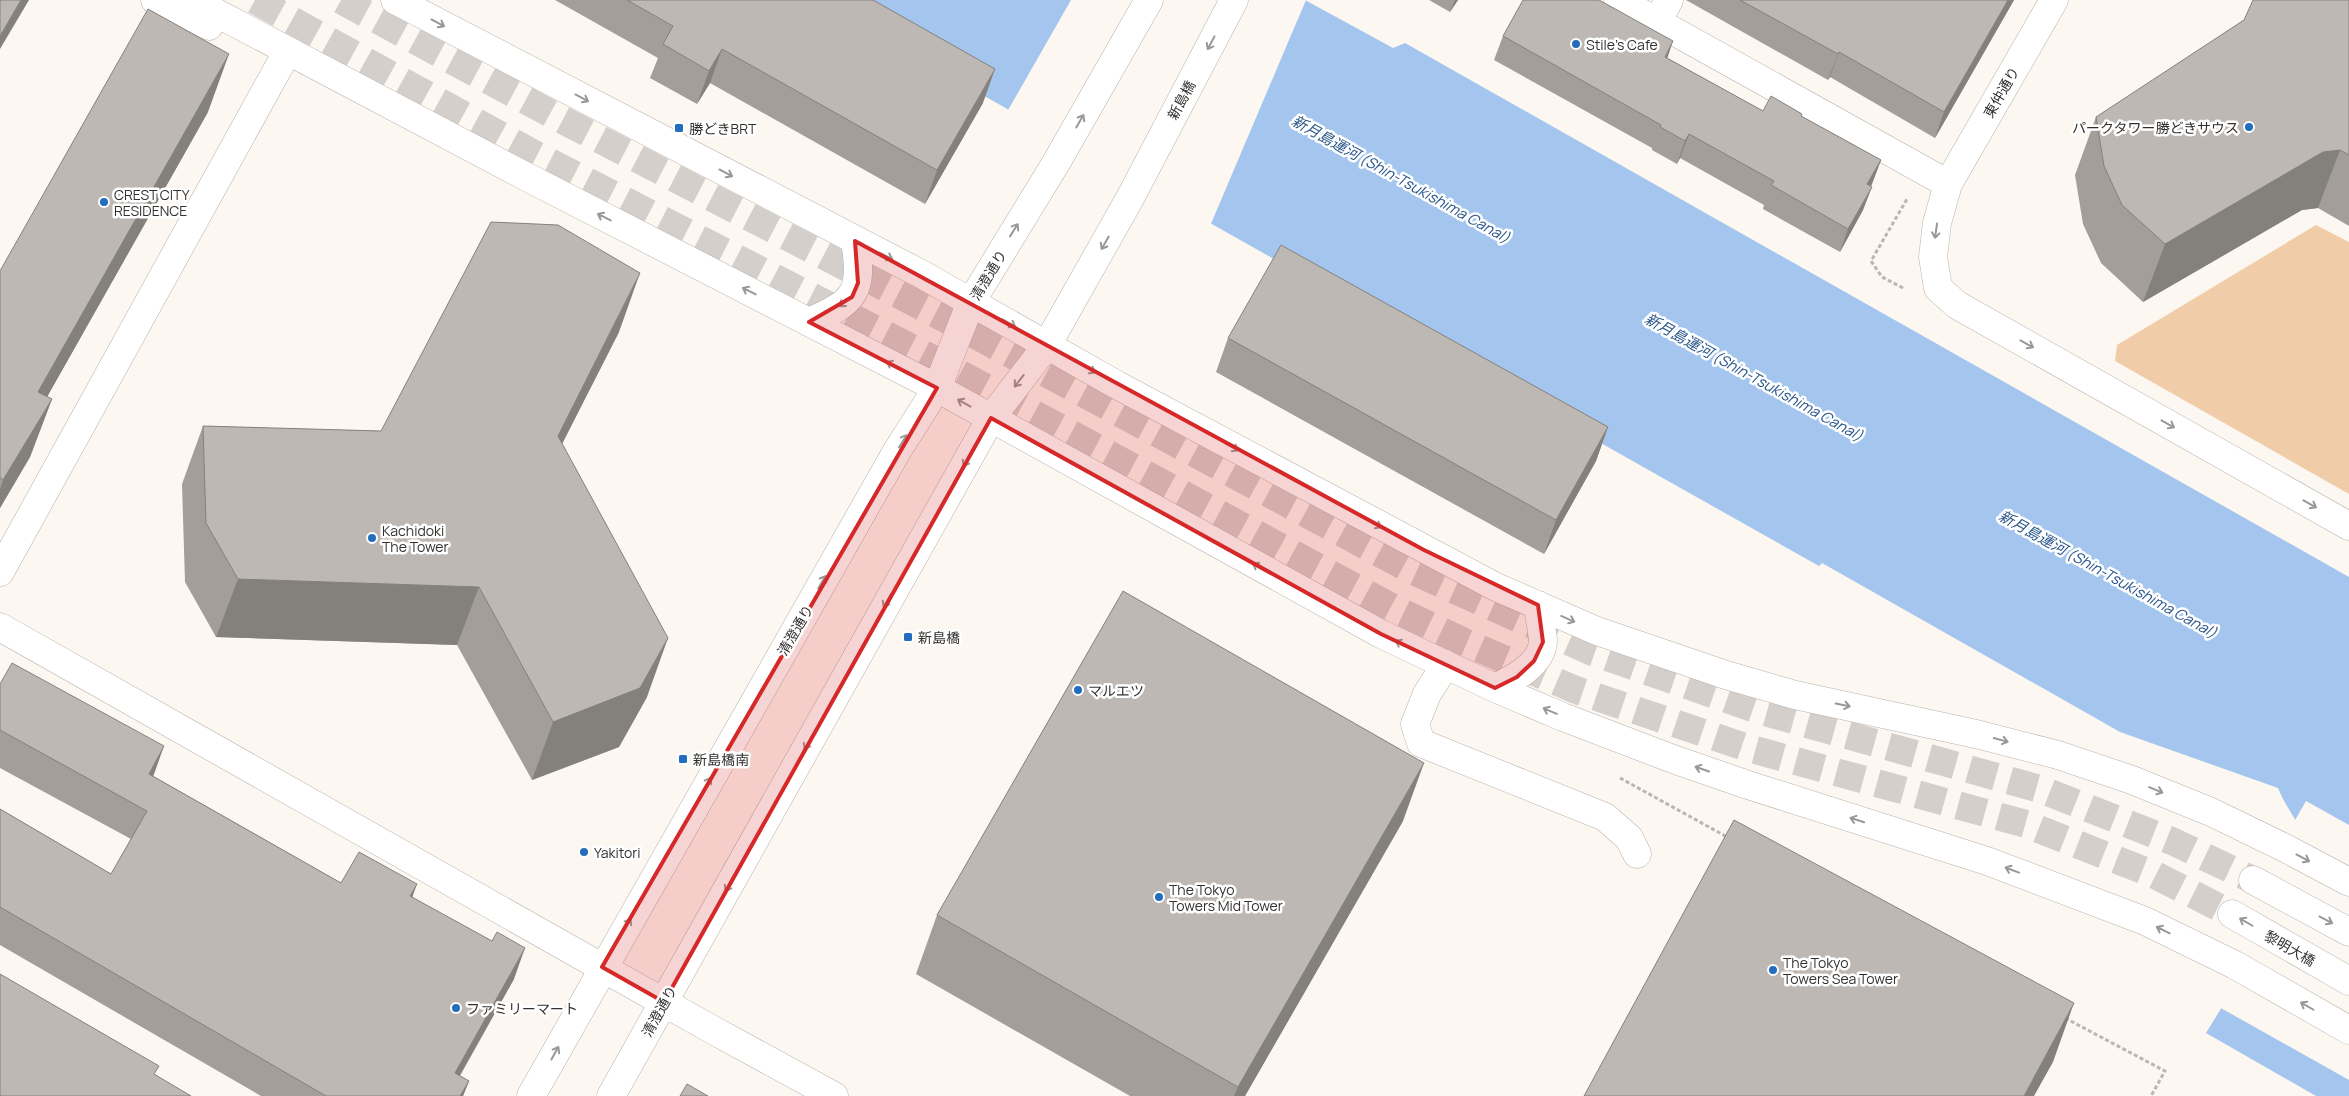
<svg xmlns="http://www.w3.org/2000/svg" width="2349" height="1096" viewBox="0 0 2349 1096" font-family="Manrope,'Noto Sans JP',sans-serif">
  <rect width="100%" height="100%" fill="#fdf7f2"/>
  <path fill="#f0cca9" d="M 2316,225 L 2349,242 L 2349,494 L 2115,361 L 2117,345 Z"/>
  <path fill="#a4c6ee" d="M 814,0 L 1305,0 L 1393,48 L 1405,43 L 2349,577 L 2349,1096 L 2316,1096 L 2206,1033 L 2316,854 C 2304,831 2288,812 2278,788 L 2120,732 L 1822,563 L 1819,566 Z"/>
  <path fill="#fdf7f2" d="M 1071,0 L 1306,0 L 1210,226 L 1007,112 Z
    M 2306,801 L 2349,825 L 2349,1080 L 2219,1007 L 2313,853 L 2294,822 Z"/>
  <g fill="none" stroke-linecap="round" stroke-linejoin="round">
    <path stroke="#d5cfcb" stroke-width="28" stroke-dasharray="28 14" stroke-linecap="butt" d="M 255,0 L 534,154 L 927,356 L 1393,608 L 1462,641 L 1576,690 L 1748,748 L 2026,824 L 2155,875 L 2232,914
      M 341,0 L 553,115 L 946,319 L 1411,570 L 1590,651 L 1761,711 L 2040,789 L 2174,842 L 2253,880"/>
    <g stroke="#b8b2ad" stroke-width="29">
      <path id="minor" d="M 1618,0 L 1948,184
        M 2054,0 L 1948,184 L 1937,223 L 1933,257 L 1938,288 L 1957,305 L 2349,526
        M 1657,22 L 1669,0
        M 0,572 L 281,63
        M 0,627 L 711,1029 L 834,1096
        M 1446,664 L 1427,694 L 1415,724 L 1421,743 L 1605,817 L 1629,838 L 1637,854
        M 531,1096 L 897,451 L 937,388 L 971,302 L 1056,163 L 1149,0
        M 611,1096 L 991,418 L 1047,345 L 1129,200 L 1234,0"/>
    </g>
    <g stroke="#b8b2ad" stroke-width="29">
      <path id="major" d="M 155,0 L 209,26
        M 192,0 L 523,175 L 937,388 L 1381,634 L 1495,688 L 1563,717 L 1673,759 L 1748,785 L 1987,861 L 2145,921 L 2235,965 L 2349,1030
        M 395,0 L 923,275 L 1117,385 L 1496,587 L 1597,631 L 1726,675 L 1795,695 L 1976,734 L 2058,755 L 2132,780 L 2211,812 L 2287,849 L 2349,882
        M 809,322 C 855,302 864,292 855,241
        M 1495,688 C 1513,679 1543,664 1543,640 C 1542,629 1539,617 1538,605
        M 2253,880 L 2349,932
        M 2232,914 L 2349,981"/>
    </g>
    <path stroke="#bbb6b2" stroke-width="3" stroke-dasharray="4 2.5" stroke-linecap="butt" d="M 1903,288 L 1882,277 L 1871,261 L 1907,199
      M 1620,778 L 1729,838
      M 2065,1018 L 2165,1071 L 2151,1096"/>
    <use href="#minor" stroke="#fff" stroke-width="28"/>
    <use href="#major" stroke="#fff" stroke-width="28"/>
  </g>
  <path fill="#a39e9a" d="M 555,0 L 873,0 L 983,103 L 925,204 L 710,83 L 697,104 L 650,78 L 658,58 Z
    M 1429,0 L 1458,0 L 1450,12 Z
    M 1686,0 L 2014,0 L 1935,138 L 1830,77 L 1828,80 Z
    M 2349,0 L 2349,226 L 2318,208 L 2302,210 L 2143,302 L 2101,263 L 2083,224 L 2075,175 L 2096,117 Z
    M 1503,36 L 1667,58 L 1763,111 L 1801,116 L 1881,160 L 1871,186 L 1863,210 L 1840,252 L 1763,209 L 1764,205 L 1680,158 L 1677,164 L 1652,150 L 1652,148 L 1494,60 Z
    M 208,112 L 47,397 L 52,399 L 30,457 L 0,508 L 0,271 Z
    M 619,332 L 562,444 L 647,697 L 619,747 L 532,780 L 457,645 L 216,637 L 185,582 L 182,484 L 203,426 L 381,431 Z
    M 1228,338 L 1608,427 L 1596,461 L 1544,554 L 1216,372 Z
    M 0,684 L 153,776 L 341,883 L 412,897 L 514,979 L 460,1076 L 469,1081 L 463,1096 L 261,1096 L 0,945 L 0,809 L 111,874 L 131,839 L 0,768 Z
    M 1403,821 L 1245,1096 L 1130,1096 L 916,974 L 937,915 Z"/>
  <path fill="#84817d" d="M 21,0 L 29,0 L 0,49 L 0,36 Z
    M 1455,0 L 1458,0 L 1450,12 Z
    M 2008,0 L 2014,0 L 1935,138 L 1944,112 Z
    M 1673,41 L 1665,65 L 1665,57 Z
    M 722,49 L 710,83 L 697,104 L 709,71 Z
    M 1839,52 L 1830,77 L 1828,80 L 1838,54 Z
    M 229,54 L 208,112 L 17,450 L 38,392 Z
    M 995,69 L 983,103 L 925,204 L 937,170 Z
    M 1689,134 L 1680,158 L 1677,164 L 1685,141 Z
    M 2340,150 L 2318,208 L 2302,210 L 2143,302 L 2165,244 L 2323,152 Z
    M 1881,160 L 1872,184 L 1859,208 L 1867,184 Z
    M 1872,187 L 1863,210 L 1840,252 L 1848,229 Z
    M 640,273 L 619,332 L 536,495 L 558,436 Z
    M 52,399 L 30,457 L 0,508 L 0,489 L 3,480 Z
    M 1608,427 L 1596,461 L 1544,554 L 1556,520 Z
    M 238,579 L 479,587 L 457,645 L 216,637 Z
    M 668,638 L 647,697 L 619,747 L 532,780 L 553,722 Z
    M 164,746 L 153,777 L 149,774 Z
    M 1424,763 L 1403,821 L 1245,1096 L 1234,1096 L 1238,1087 Z
    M 417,884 L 406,915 L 410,896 Z
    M 525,948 L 514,979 L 448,1096 L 455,1073 Z
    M 2074,1003 L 2053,1062 L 2034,1096 L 2024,1096 Z
    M 469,1081 L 463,1096 L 460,1096 Z"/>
  <path fill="#bdb8b3" stroke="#84817d" d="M 0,0 L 21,0 L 0,36 Z
    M 627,0 L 873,0 L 995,69 L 937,170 L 722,49 L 709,71 L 663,44 L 673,26 Z
    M 1523,0 L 1599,0 L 1673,41 L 1665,57 L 1763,111 L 1771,96 L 1802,114 L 1801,116 L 1881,160 L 1867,184 L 1872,187 L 1848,229 L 1771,185 L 1774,181 L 1689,134 L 1685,141 L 1660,127 L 1661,125 L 1503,36 Z
    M 1740,0 L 2008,0 L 1944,112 L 1839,52 L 1838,54 Z
    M 2253,0 L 2349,0 L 2349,155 L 2340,150 L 2323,152 L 2165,244 L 2122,205 L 2104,166 L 2096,117 L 2244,20 Z
    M 148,9 L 229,54 L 38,392 L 52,399 L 3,480 L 0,478 L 0,271 Z
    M 491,222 L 558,225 L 640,273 L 558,436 L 668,638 L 640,688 L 553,722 L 479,587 L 238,579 L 206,523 L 203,426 L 381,431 Z
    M 1281,245 L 1608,427 L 1556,520 L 1228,338 Z
    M 1123,591 L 1424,763 L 1238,1087 L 937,915 Z
    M 12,663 L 164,746 L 149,774 L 341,883 L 359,852 L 417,884 L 410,896 L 492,941 L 497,932 L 525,948 L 455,1073 L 469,1081 L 460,1096 L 326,1096 L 0,907 L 0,809 L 111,874 L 147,811 L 0,730 L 0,684 Z
    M 1734,820 L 2074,1003 L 2024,1096 L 1584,1096 Z
    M 0,974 L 159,1066 L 154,1074 L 191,1096 L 0,1096 Z
    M 687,1084 L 708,1096 L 680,1096 Z"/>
  <defs><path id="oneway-shaft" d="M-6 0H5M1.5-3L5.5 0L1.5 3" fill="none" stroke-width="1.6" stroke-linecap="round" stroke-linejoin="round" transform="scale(1.25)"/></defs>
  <g stroke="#999897">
    <use href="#oneway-shaft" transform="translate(438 23) rotate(28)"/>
    <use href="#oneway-shaft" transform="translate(1211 43) rotate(118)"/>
    <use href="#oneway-shaft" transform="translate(582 98) rotate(28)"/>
    <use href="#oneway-shaft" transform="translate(1080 121) rotate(-60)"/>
    <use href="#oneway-shaft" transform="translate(726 173) rotate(28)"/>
    <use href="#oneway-shaft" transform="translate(604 217) rotate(-153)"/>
    <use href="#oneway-shaft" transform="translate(1014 230) rotate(-58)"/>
    <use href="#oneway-shaft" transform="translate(1936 231) rotate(98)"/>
    <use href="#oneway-shaft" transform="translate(1105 243) rotate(120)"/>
    <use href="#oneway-shaft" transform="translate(886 256) rotate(26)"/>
    <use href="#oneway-shaft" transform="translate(749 291) rotate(-153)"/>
    <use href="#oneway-shaft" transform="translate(845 302) rotate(141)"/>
    <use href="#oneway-shaft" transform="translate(1009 323) rotate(30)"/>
    <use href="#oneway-shaft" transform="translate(2027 344) rotate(29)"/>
    <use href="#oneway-shaft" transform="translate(893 365) rotate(-153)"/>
    <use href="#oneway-shaft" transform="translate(1089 369) rotate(30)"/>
    <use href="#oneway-shaft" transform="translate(1019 381) rotate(128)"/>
    <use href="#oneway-shaft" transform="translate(964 403) rotate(-151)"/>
    <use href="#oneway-shaft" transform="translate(2168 424) rotate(29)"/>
    <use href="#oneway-shaft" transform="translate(903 441) rotate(-58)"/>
    <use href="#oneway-shaft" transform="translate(1232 447) rotate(28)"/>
    <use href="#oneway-shaft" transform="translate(967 460) rotate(120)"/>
    <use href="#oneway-shaft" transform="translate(2310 504) rotate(29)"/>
    <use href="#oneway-shaft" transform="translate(1375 524) rotate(28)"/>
    <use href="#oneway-shaft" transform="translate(1259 567) rotate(-151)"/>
    <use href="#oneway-shaft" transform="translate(822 582) rotate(-60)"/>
    <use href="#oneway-shaft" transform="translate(887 601) rotate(119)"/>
    <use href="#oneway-shaft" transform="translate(1568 619) rotate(24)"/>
    <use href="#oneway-shaft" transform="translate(1402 644) rotate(-155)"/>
    <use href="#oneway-shaft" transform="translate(1843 705) rotate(12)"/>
    <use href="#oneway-shaft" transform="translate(1550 711) rotate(-157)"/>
    <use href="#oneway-shaft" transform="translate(2001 740) rotate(15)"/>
    <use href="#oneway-shaft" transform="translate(808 743) rotate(119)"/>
    <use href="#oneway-shaft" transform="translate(1702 769) rotate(-161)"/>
    <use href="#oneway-shaft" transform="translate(707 784) rotate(-60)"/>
    <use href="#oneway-shaft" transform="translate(2156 790) rotate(22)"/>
    <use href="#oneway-shaft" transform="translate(1857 820) rotate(-162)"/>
    <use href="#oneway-shaft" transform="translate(2303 858) rotate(28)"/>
    <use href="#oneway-shaft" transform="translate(2012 870) rotate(-159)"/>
    <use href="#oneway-shaft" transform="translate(729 885) rotate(119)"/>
    <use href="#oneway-shaft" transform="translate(2326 920) rotate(28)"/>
    <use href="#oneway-shaft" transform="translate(2246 922) rotate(-150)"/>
    <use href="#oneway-shaft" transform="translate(627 925) rotate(-60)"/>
    <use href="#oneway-shaft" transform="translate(2163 930) rotate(-154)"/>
    <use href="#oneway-shaft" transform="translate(2307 1006) rotate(-150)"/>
    <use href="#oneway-shaft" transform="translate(555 1053) rotate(-61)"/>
  </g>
  <path fill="#d62828" fill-opacity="0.2" stroke="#d62828" stroke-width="4" stroke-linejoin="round" d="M 855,241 L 1424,550 L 1538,605 L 1543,642 L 1534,661 L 1517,677 L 1495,688 L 1381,634 L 991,418 L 664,1002 L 602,967 L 937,388 L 809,322 L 852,297 L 858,283 Z"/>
  <g fill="#236dbd" stroke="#fff" stroke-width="2">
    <circle cx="1576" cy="44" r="5"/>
    <circle cx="2249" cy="127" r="5"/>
    <rect x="674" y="123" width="10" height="10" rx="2.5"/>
    <circle cx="104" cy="202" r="5"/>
    <circle cx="372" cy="538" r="5"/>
    <rect x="903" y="632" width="10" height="10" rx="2.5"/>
    <circle cx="1078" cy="690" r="5"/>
    <rect x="678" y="754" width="10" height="10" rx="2.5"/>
    <circle cx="584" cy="852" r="5"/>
    <circle cx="1159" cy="897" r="5"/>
    <circle cx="1773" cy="970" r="5"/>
    <circle cx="456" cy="1008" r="5"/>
  </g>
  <g text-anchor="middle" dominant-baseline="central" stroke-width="5" stroke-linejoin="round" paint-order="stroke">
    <g font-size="14" fill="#33312f" stroke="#fff" text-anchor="start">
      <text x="1586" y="44">Stile's Cafe</text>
      <text x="2239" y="127" text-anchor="end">パークタワー勝どきサウス</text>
      <text x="689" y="128">勝どきBRT</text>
      <text x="114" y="194">CREST CITY<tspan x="114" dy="16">RESIDENCE</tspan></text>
      <text x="382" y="530">Kachidoki<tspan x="382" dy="16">The Tower</tspan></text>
      <text x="918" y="637">新島橋</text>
      <text x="1088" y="690">マルエツ</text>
      <text x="693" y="759">新島橋南</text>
      <text x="594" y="852">Yakitori</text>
      <text x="1169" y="889">The Tokyo<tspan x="1169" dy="16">Towers Mid Tower</tspan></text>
      <text x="1783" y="962">The Tokyo<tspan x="1783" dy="16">Towers Sea Tower</tspan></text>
      <text x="466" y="1008">ファミリーマート</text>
    </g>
    <g font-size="14" fill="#33312f" stroke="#fff">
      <text transform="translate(2001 92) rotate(-60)">東仲通り</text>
      <text transform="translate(1181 100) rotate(-62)">新島橋</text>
      <text transform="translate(988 275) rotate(-59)">清澄通り</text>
      <text transform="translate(795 630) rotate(-60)">清澄通り</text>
      <text transform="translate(2290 948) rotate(30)">黎明大橋</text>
      <text transform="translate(659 1011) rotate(-61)">清澄通り</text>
    </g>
    <g font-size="15" font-style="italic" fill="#2b578b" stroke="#fff">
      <text transform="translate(1401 179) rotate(29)">新月島運河 (Shin-Tsukishima Canal)</text>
      <text transform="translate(1754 377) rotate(29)">新月島運河 (Shin-Tsukishima Canal)</text>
      <text transform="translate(2108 574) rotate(29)">新月島運河 (Shin-Tsukishima Canal)</text>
    </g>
  </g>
</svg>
